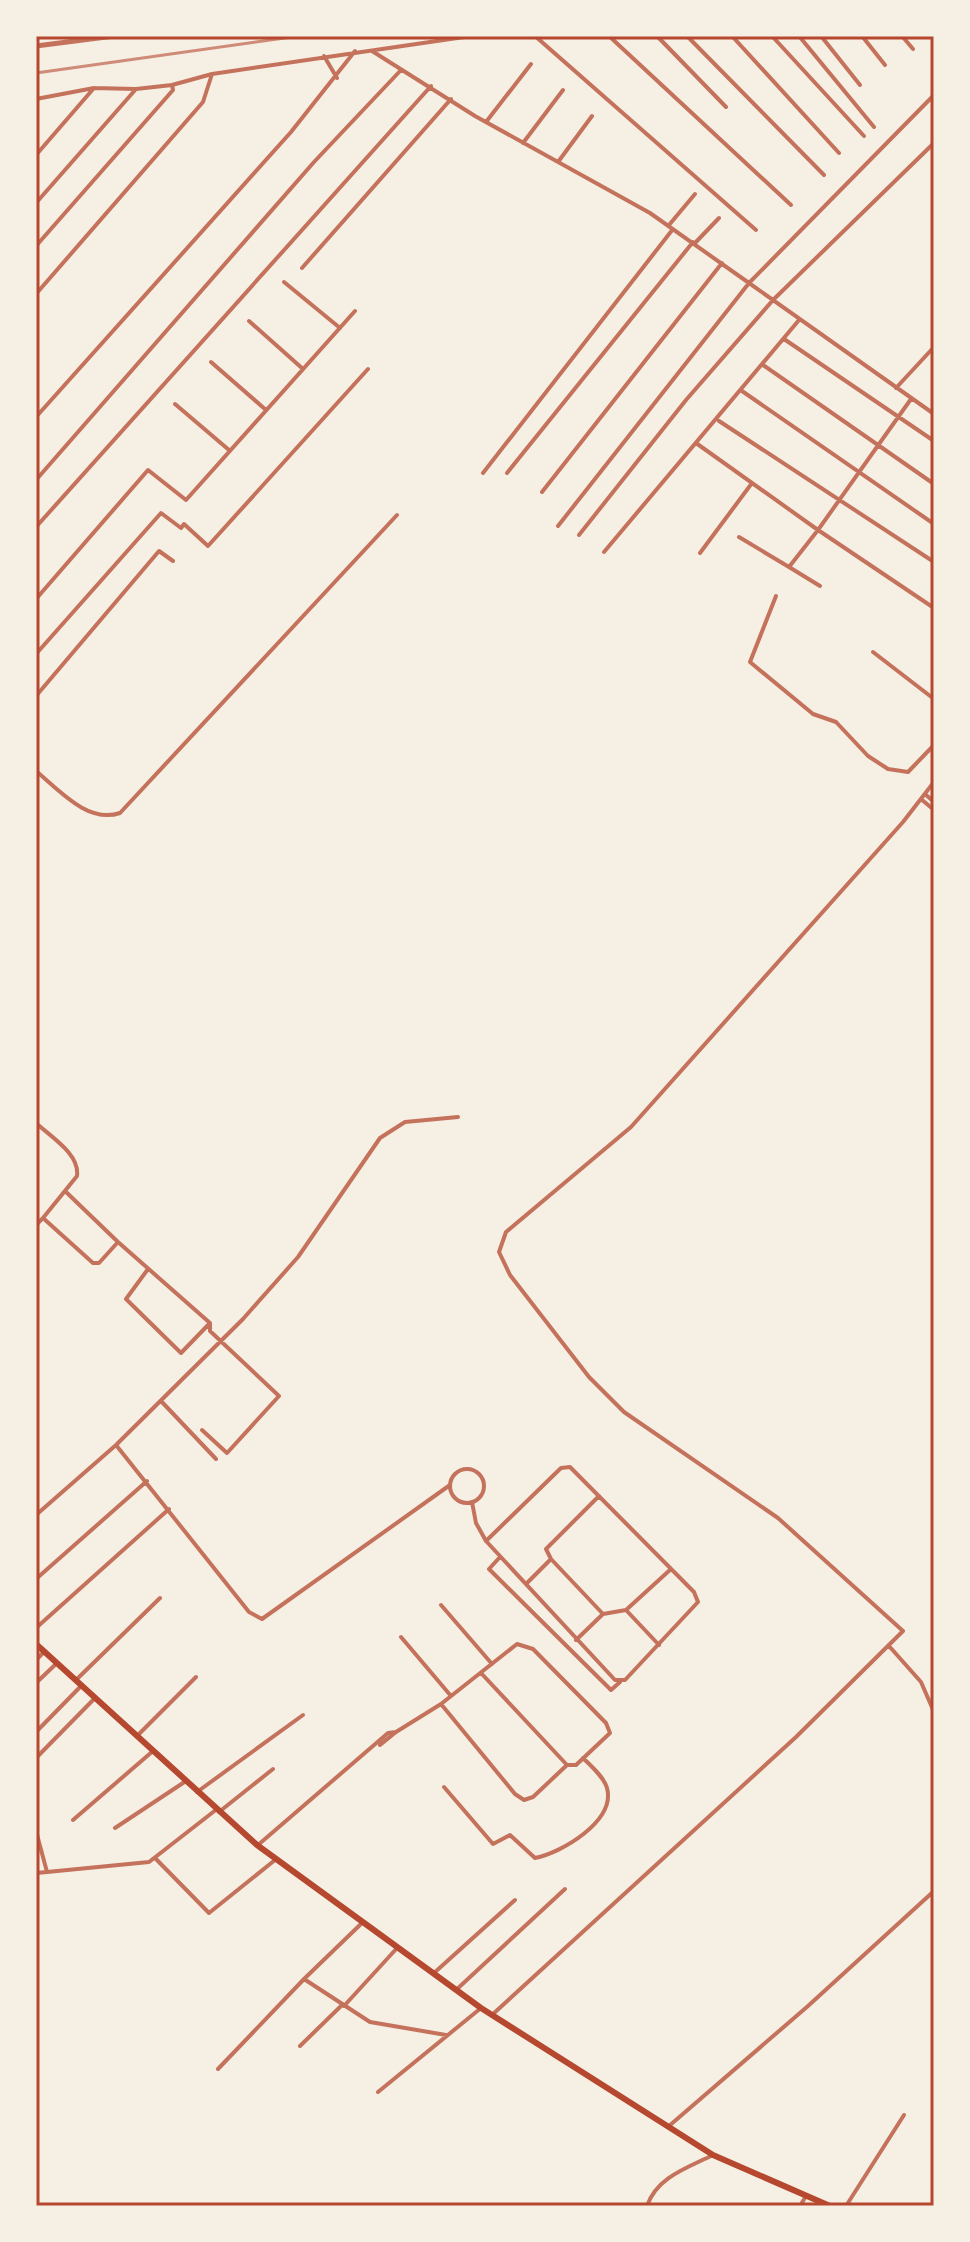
<svg xmlns="http://www.w3.org/2000/svg" width="970" height="2242" viewBox="0 0 970 2242" font-family="Overpass,sans-serif">
  <rect width="100%" height="100%" fill="#f6efe4"/>
  <g fill="none" stroke-linecap="round" stroke-linejoin="round">
    <path stroke="#c5725c" stroke-width="4" d="M 535,36 L 756,230
      M 609,36 L 791,205
      M 657,36 L 726,107
      M 687,36 L 824,175
      M 732,36 L 839,153
      M 772,36 L 864,136
      M 799,36 L 874,127
      M 821,36 L 860,85
      M 862,36 L 885,65
      M 902,36 L 913,49
      M 372,51 L 475,116 L 650,213 L 749,283 L 934,95
      M 324,56 L 337,78
      M 172,85 L 212,74 L 471,36
      M 36,99 L 94,88 L 36,155
      M 486,122 L 531,64
      M 523,143 L 563,90
      M 558,162 L 592,116
      M 934,187 L 934,190
      M 36,203 L 136,89 L 94,88
      M 669,225 L 695,194
      M 695,243 L 719,218
      M 36,246 L 173,90 L 172,85 L 136,89
      M 302,268 L 451,99
      M 284,282 L 340,328
      M 36,294 L 203,102 L 212,74
      M 249,321 L 303,369
      M 784,339 L 934,441
      M 211,362 L 266,410
      M 763,365 L 934,484
      M 896,388 L 934,347
      M 742,391 L 934,524
      M 175,404 L 229,450
      M 36,417 L 291,132 L 355,51
      M 719,421 L 934,562
      M 696,443 L 818,530 L 911,399
      M 483,473 L 673,229
      M 507,473 L 693,242
      M 36,480 L 314,162 L 401,70
      M 542,492 L 722,263
      M 558,526 L 749,283 L 934,414
      M 36,527 L 431,86
      M 579,535 L 686,400 L 773,300 L 934,143
      M 739,537 L 789,567 L 818,530 L 934,608
      M 604,552 L 799,320
      M 700,553 L 752,483
      M 789,567 L 820,586
      M 776,596 L 750,662 L 813,714 L 836,722 L 868,756 L 888,769 L 908,772 L 934,745
      M 36,599 L 148,470 L 186,500 L 355,311
      M 873,652 L 934,699
      M 36,654 L 161,513 L 181,528 L 184,524 L 208,546 L 368,369
      M 36,696 L 159,551 L 173,561
      M 36,771 C 59,790 88,824 120,813 L 397,515
      M 925,794 L 934,802
      M 921,799 L 934,810
      M 36,1123 C 51,1137 80,1154 77,1176 L 43,1218
      M 65,1191 L 118,1242
      M 36,1225 L 43,1218 L 93,1263 L 99,1263 L 118,1242 L 210,1323 L 210,1331 L 279,1396 L 227,1453 L 202,1430
      M 148,1269 L 126,1299 L 181,1353 L 209,1324
      M 161,1401 L 216,1459
      M 116,1445 L 249,1612 L 262,1619 L 450,1485
      M450 1486a17 17 0 1 1 34 0a17 17 0 1 1-34 0Z
      M 599,1496 L 546,1549 L 551,1559 L 603,1614
      M 472,1502 L 476,1523 L 486,1541 L 615,1680 L 625,1680 L 698,1602 L 694,1592 L 570,1467 L 561,1468 L 486,1541
      M 36,1515 L 116,1445 L 243,1319 L 298,1257 L 380,1138 L 405,1122 L 458,1117
      M 500,1557 L 489,1569 L 611,1690 L 620,1682
      M 36,1579 L 147,1481
      M 526,1584 L 551,1559
      M 441,1605 L 492,1664
      M 626,1610 L 659,1645
      M 36,1628 L 169,1509
      M 401,1637 L 451,1696
      M 576,1640 L 603,1614 L 626,1610 L 671,1569
      M 889,1646 L 921,1682 L 934,1712
      M 36,1660 L 45,1651
      M 76,1680 L 160,1598
      M 36,1683 L 57,1663
      M 441,1704 L 515,1794 L 524,1800 L 533,1797 L 567,1765
      M 36,1732 L 82,1685
      M 137,1736 L 196,1677
      M 380,1745 L 396,1732
      M 36,1758 L 95,1698
      M 444,1787 L 493,1844 L 510,1835 L 535,1858 C 561,1853 616,1821 607,1788 C 604,1777 591,1766 583,1758
      M 197,1792 L 303,1715
      M 219,1812 L 273,1769
      M 73,1820 L 153,1751
      M 115,1828 L 186,1781
      M 36,1831 L 47,1872 L 36,1873
      M 258,1845 L 388,1733 L 396,1732 L 441,1704 L 517,1644 L 533,1649 L 606,1723 L 610,1733 L 576,1765 L 567,1765 L 481,1673
      M 155,1858 L 209,1913 L 275,1860
      M 47,1872 L 149,1862 L 217,1809
      M 363,1922 L 304,1979 L 370,2022 L 446,2035
      M 434,1973 L 515,1900
      M 456,1990 L 565,1889
      M 344,2006 L 398,1947
      M 493,2014 L 796,1737 L 903,1631 L 778,1518 L 624,1412 L 589,1377 L 510,1275 L 499,1252 L 506,1232 L 631,1127 L 903,822 L 934,782
      M 300,2046 L 341,2006
      M 218,2069 L 304,1979
      M 378,2092 L 481,2008
      M 669,2126 L 808,2006 L 934,1891
      M 647,2206 C 657,2177 687,2168 713,2155
      M 800,2206 L 806,2196
      M 846,2206 L 904,2115"/>
    <path stroke="#c5725c" stroke-width="5" d="M 36,46 L 114,36"/>
    <path stroke="#b5482f" stroke-width="6" d="M 36,1644 L 257,1845 L 481,2008 L 713,2155 L 830,2206"/>
    <path stroke="#cf8b77" stroke-width="3" d="M 36,73 L 299,36"/>
  </g>
  <rect width="970" height="2242" fill="none" stroke="#f6efe4" stroke-width="76"/>
  <rect x="38" y="38" width="894" height="2166" fill="none" stroke="#b5482f" stroke-width="3"/>
</svg>
